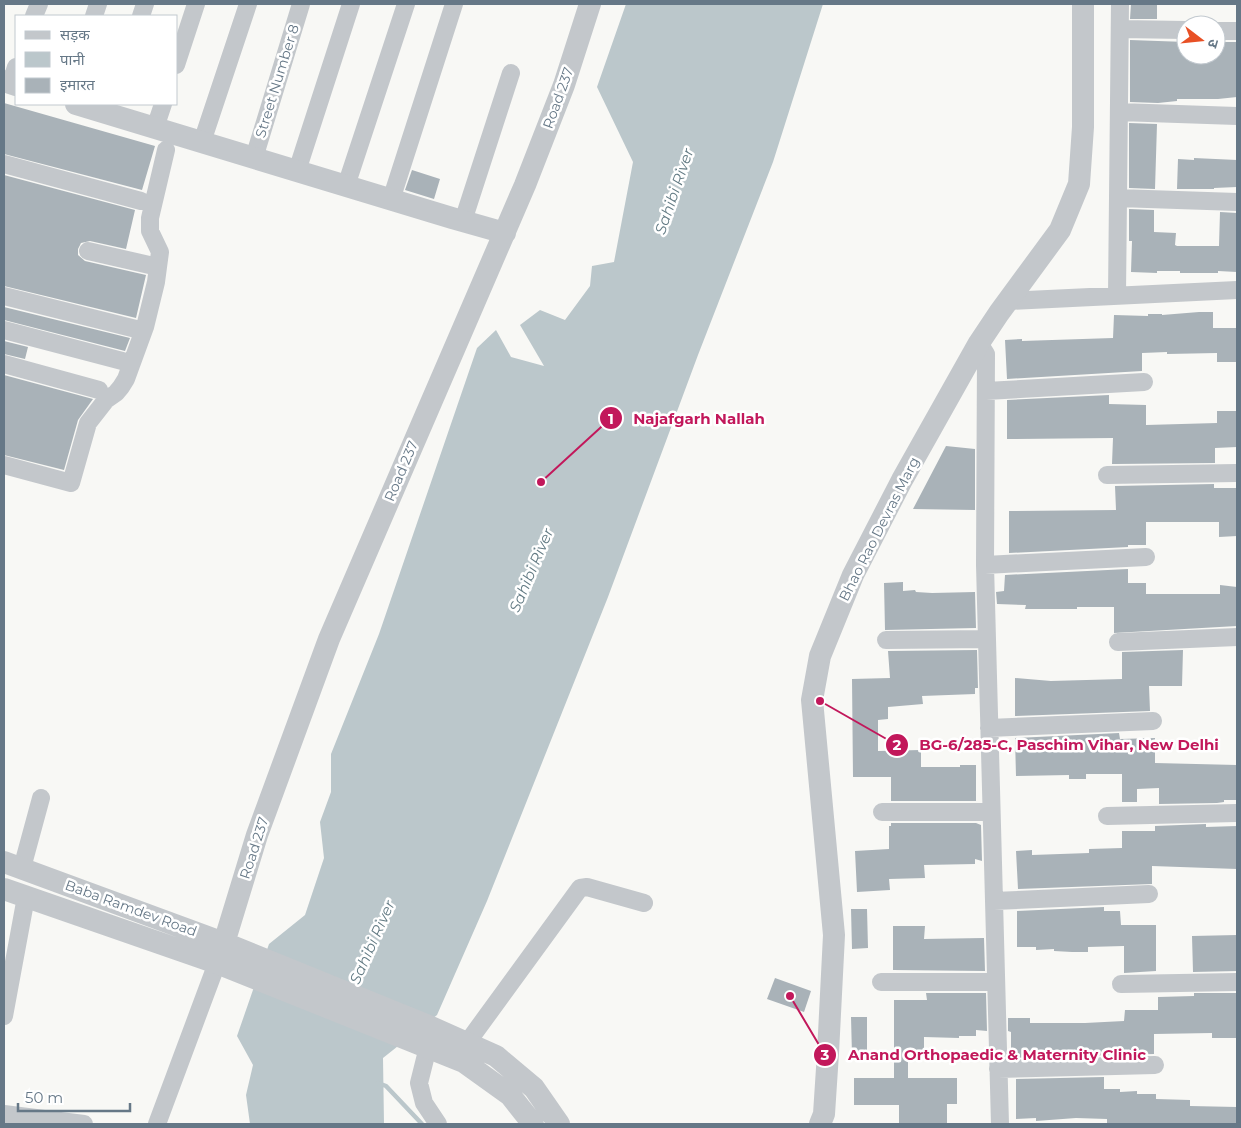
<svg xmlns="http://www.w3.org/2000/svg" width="1241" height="1128" viewBox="0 0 1241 1128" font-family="Montserrat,'Noto Sans Devanagari',sans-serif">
  <rect width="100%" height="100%" fill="#f8f8f5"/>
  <path fill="#bbc7cb" d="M 626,4 L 823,4 L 773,162 L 698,355 L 608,597 L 487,901 L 437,1015 L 383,1058 L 384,1124 L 250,1124 L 246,1095 L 253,1065 L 237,1036 L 269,944 L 305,915 L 324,858 L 320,822 L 331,792 L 331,754 L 379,634 L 477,348 L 496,330 L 511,357 L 544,366 L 520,325 L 540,310 L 565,320 L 590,286 L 592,266 L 614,262 L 633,162 L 597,87 Z"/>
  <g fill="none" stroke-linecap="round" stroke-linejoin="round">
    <path stroke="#bbc7cb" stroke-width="4.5" d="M 378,1083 L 386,1086 L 422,1124"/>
  </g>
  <path fill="#a9b2b8" d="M 1131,4 L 1157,4 L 1157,19 L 1130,19 Z
    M 1130,40 L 1186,42 L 1186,55 L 1216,55 L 1216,42 L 1237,42 L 1237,97 L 1218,99 L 1177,99 L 1177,101 L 1158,103 L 1130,102 Z
    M 4,103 L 155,146 L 142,190 L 4,154 Z
    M 1129,123 L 1157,124 L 1155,189 L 1129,188 Z
    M 1194,158 L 1237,160 L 1237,187 L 1214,188 L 1214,189 L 1177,189 L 1178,159 L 1194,160 Z
    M 412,170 L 440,179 L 434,199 L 405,190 Z
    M 4,175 L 135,210 L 126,249 L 90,241 L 81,243 L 78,249 L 78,255 L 85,261 L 146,275 L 136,318 L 4,286 Z
    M 1129,209 L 1154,210 L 1154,232 L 1176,233 L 1175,245 L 1177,246 L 1219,246 L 1220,212 L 1237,213 L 1237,272 L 1218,271 L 1218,273 L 1180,273 L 1180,271 L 1157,271 L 1157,273 L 1131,272 L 1132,241 L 1129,241 Z
    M 4,307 L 130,338 L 125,351 L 4,320 Z
    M 1199,312 L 1213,312 L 1213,328 L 1237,328 L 1237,362 L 1217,362 L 1217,353 L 1167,354 L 1167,352 L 1142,353 L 1142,371 L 1007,379 L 1005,340 L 1022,339 L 1022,341 L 1113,338 L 1114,315 L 1148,316 L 1148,314 L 1162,314 L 1162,315 Z
    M 4,341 L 28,347 L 25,359 L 4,354 Z
    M 4,375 L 93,399 L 78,420 L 64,470 L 4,455 Z
    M 1109,395 L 1109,404 L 1146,405 L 1146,425 L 1217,423 L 1217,411 L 1237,411 L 1237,447 L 1215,448 L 1215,463 L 1115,464 L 1112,464 L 1113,438 L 1007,439 L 1007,400 Z
    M 946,446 L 975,449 L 975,510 L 913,509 Z
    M 1214,484 L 1214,488 L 1237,488 L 1237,536 L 1219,537 L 1219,522 L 1146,522 L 1146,545 L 1128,545 L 1128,547 L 1009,553 L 1009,511 L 1116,510 L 1115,486 Z
    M 1128,569 L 1128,583 L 1146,583 L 1146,594 L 1220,594 L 1220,585 L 1237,587 L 1237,626 L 1114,633 L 1114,607 L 1077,607 L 1077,609 L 1025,609 L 1026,605 L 997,604 L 996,592 L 1004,591 L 1005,575 Z
    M 903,582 L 903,591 L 915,590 L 916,592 L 932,593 L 975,592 L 976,628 L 885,630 L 884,583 Z
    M 977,650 L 978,688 L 975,688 L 975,694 L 922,696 L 923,704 L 888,707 L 888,719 L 878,720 L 878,751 L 921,750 L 921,767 L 960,767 L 960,765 L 976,765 L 976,801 L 891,801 L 891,777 L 853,777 L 852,679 L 890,678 L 888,651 Z
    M 1183,650 L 1182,686 L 1149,686 L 1150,711 L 1015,716 L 1015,678 L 1051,681 L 1122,679 L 1122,652 Z
    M 1119,733 L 1120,739 L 1155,738 L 1155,763 L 1237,765 L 1237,800 L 1224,800 L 1224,802 L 1217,803 L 1159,804 L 1159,788 L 1137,789 L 1137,802 L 1122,802 L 1122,774 L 1086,774 L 1086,779 L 1069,779 L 1069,775 L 1016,776 L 1015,738 Z
    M 891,823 L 976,823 L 981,825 L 982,861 L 975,859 L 975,864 L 924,865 L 925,878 L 889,879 L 890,890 L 857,892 L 855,851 L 889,849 L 889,826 L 891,826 Z
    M 1206,824 L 1206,827 L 1237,826 L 1237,869 L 1152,866 L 1152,884 L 1018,889 L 1016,851 L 1032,850 L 1032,855 L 1089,853 L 1089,849 L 1122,848 L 1122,831 L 1155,831 L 1155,826 Z
    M 1104,907 L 1104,911 L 1120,911 L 1121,925 L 1156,925 L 1156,971 L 1124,973 L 1124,946 L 1088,947 L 1088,952 L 1072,952 L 1054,951 L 1054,949 L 1036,950 L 1036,947 L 1017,947 L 1017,911 Z
    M 851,909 L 867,909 L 868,948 L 852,949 Z
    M 893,926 L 925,926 L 924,939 L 984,938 L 985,971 L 893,970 Z
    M 1237,935 L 1237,971 L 1193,972 L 1192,936 Z
    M 775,978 L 811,991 L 804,1012 L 767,999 Z
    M 926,993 L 986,993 L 987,1031 L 976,1030 L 976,1036 L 959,1036 L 959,1038 L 924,1037 L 924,1054 L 908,1054 L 908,1078 L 957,1078 L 957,1104 L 947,1104 L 947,1124 L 899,1124 L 899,1105 L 854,1105 L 854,1078 L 894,1078 L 894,1000 L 927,1000 Z
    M 1194,993 L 1237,993 L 1237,1038 L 1212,1038 L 1212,1033 L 1154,1034 L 1154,1054 L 1011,1058 L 1011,1032 L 1008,1031 L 1008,1018 L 1030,1018 L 1030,1023 L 1085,1023 L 1124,1021 L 1125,1010 L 1158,1010 L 1158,997 L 1194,996 Z
    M 851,1017 L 867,1017 L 867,1054 L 852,1055 Z
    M 1104,1077 L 1104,1089 L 1120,1089 L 1120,1092 L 1137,1091 L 1137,1094 L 1156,1094 L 1156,1099 L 1190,1100 L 1190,1106 L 1237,1107 L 1237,1124 L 1107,1124 L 1107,1119 L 1076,1118 L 1036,1121 L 1036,1118 L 1016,1119 L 1016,1079 Z"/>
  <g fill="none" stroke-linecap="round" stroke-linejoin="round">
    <path stroke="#c3c7cb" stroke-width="18" d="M 34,16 L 39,4
      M 94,16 L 98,4
      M 141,16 L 145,4
      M 1120,29 L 1186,30
      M 1216,31 L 1237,31
      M 176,65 L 196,4
      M 11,83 L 16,67
      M 1119,112 L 1237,116
      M 155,128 L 163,104
      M 202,142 L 248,4
      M 254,158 L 301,4
      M 4,164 L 141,201
      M 297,171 L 351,4
      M 346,186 L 406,4
      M 1118,198 L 1237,202
      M 391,200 L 454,4
      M 463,221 L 511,73
      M 88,251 L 158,267
      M 1117,295 L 1120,4
      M 4,296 L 136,329
      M 1008,301 L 1237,290
      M 4,330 L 126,362
      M 979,343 L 986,354 L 985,565 L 1000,1124
      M 4,364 L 99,390
      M 986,391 L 1144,382
      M 4,465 L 71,483 L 88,423 L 106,400 L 116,393 L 121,387 L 126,379 L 145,327 L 156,282 L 160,252 L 150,231 L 150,218 L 166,150
      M 1107,475 L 1237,473
      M 985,565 L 1146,557
      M 886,640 L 987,639
      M 1118,642 L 1237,637
      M 989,728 L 1153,721
      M 882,812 L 991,812
      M 1107,816 L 1237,813
      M 22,868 L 41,798
      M 994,901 L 1149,894
      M 881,982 L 996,982
      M 1121,984 L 1237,982
      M 4,1016 L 26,897
      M 467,1043 L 580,888 L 587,887 L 644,903
      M 428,1047 L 419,1083 L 424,1103 L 438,1124
      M 998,1069 L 1155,1065
      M 4,1114 L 84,1124
      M 157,1124 L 217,963"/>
    <path stroke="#c3c7cb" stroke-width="22" d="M 4,81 L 16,85
      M 76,104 L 452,218 L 505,233
      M 4,862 L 224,943 L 431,1027 L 496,1056 L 534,1088 L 559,1124
      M 4,889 L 217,963 L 464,1062 L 510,1095 L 533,1124
      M 217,963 L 224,943 L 257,835 L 329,639 L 525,185 L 564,85 L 590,4
      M 820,1124 L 824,1114 L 828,1053 L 834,935 L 812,700 L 820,656 L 853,575 L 902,480 L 979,343 L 999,313 L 1060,230 L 1079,184 L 1083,127 L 1083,4"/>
  </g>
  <g text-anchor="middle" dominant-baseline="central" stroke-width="5" stroke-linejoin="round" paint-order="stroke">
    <g font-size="14" fill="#667887" stroke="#fff">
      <text transform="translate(277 81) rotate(-73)">Street Number 8</text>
      <text transform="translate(558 98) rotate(-70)">Road 237</text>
      <text transform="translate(401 471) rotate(-67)">Road 237</text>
      <text transform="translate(879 529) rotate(-63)">Bhao Rao Devras Marg</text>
      <text transform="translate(254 848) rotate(-72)">Road 237</text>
      <text transform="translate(131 908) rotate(20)">Baba Ramdev Road</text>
    </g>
    <g font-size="15" font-style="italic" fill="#627a83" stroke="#fff">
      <text transform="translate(674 191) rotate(-71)">Sahibi River</text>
      <text transform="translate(531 570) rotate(-67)">Sahibi River</text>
      <text transform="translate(372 942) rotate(-66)">Sahibi River</text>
    </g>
  </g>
  <path fill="none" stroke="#c2185b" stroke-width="2" d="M541 482L611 418M820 701L897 745M790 996L825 1055"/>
  <g fill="#c2185b" stroke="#fff" stroke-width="2">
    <circle cx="541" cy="482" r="5"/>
    <circle cx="820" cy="701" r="5"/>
    <circle cx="790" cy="996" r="5"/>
    <circle cx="611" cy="418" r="12"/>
    <circle cx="897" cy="745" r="12"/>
    <circle cx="825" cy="1055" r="12"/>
  </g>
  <g font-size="15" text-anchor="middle" font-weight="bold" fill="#fff">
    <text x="611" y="424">1</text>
    <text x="897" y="750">2</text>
    <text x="825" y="1060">3</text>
  </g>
  <g font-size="15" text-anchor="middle" font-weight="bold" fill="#c2185b" stroke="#fff" stroke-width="5" stroke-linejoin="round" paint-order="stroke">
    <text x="699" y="424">Najafgarh Nallah</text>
    <text x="1069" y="750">BG-6/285-C, Paschim Vihar, New Delhi</text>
    <text x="997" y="1060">Anand Orthopaedic &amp; Maternity Clinic</text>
  </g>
  <rect width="1241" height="1128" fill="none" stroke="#667887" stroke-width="10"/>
  <rect x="15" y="15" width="162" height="90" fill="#ffffff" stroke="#c2c9cf"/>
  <rect x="25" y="31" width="25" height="8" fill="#c3c7cb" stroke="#c2c9cf"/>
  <text x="60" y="40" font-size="15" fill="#667887">सड़क</text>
  <rect x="25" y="52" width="25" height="15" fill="#bbc7cb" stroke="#c2c9cf"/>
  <text x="60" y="65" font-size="15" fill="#667887">पानी</text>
  <rect x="25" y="78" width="25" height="15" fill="#a9b2b8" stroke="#c2c9cf"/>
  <text x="60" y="90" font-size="15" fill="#667887">इमारत</text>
  <g transform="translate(1201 40) rotate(106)"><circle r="24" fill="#ffffff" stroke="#c2c9cf"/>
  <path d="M0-4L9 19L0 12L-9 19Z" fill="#e85025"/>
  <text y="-8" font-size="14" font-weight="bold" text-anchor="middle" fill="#667887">उ</text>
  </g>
  <path d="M18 1103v8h112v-8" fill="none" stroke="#667887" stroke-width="2.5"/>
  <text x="25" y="1103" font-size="15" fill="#667887" stroke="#ffffff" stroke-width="4" paint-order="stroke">50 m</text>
</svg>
